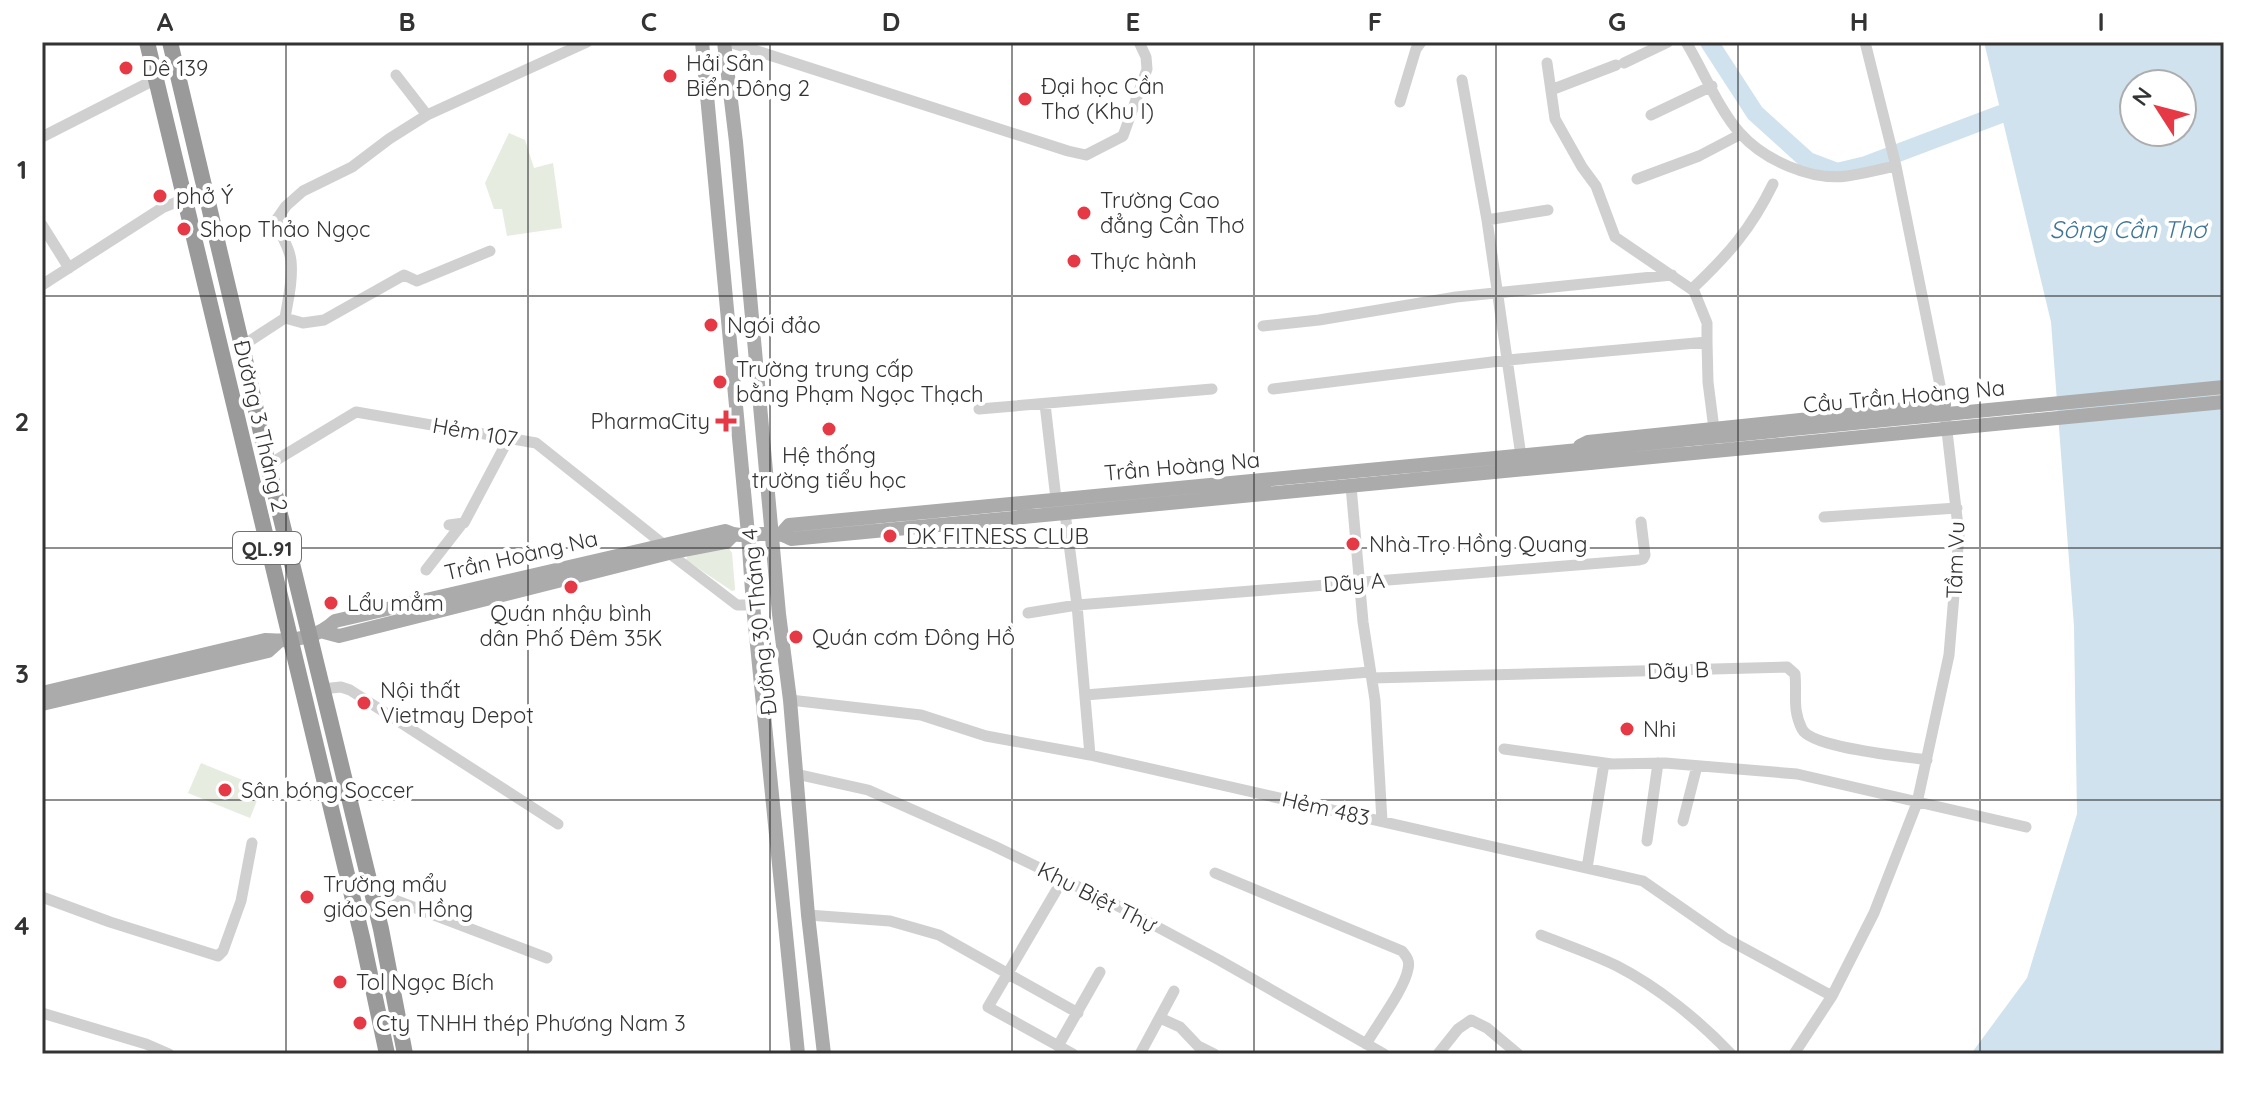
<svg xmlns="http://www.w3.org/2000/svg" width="2266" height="1096" viewBox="0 0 2266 1096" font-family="Quicksand,sans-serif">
  <rect width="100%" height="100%" fill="#fff"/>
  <path fill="#e6ecdf" d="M 509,133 L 525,140 L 534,168 L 553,163 L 562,228 L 507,236 L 502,209 L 494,209 L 485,183 Z
    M 728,547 L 732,553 L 735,588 L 735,590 L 732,591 L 686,560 L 688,555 Z
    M 201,763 L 262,788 L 250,818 L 188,793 Z"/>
  <path fill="#cfe2ee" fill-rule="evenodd" d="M 1984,42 L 2224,42 L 2224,1054 L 1971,1054 L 2027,978 L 2077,814 L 2074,626 L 2051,322 ZM 2134,84 L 2182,84 L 2182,132 L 2134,132 Z"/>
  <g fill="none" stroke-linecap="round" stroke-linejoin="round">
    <path stroke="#cfe2ee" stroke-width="18" d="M 1709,42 L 1755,113 L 1808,161 L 1837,172 L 1866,165 L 2001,114"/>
    <path stroke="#d0d0d0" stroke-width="11" d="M 729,42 L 1068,151 L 1086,155 L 1123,136 L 1147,69 L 1146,57 L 1139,42
      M 1686,42 C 1703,70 1719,110 1740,133 C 1764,160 1811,181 1847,176 C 1863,174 1880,169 1896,166
      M 1624,63 L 1668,42
      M 396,75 L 427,115
      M 1462,80 L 1487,220 L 1521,456
      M 1551,90 L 1616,65
      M 1400,102 L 1416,49 L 1421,42
      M 1651,115 L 1712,86
      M 42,137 L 156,79
      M 1637,179 L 1699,156 L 1741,134
      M 1487,220 L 1548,210
      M 42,225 L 69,268
      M 42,285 L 162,208 L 184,199
      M 1692,289 C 1728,255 1751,229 1773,184
      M 285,318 C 288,300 293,280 291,261 C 290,246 278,234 277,219 L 286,206 L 303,191 L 352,167 L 389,139 L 427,115 L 587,42
      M 1263,326 L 1319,320 L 1456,297 L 1672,275
      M 1707,342 L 1708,382 L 1714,429
      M 242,346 L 285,318 L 303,323 L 324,320 L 404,275 L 417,281 L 490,251
      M 1273,389 L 1508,360 L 1707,342 L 1707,323 L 1694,291 L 1615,237 L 1596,186 L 1582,167 L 1555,119 L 1547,63
      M 1045,404 L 1056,499
      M 979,409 L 1212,389
      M 268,465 L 356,412 L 536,443 L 663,544
      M 1351,486 L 1363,622 L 1375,700 L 1382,821
      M 1065,513 L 1077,605 L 1090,755
      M 1824,517 L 1957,508
      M 449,525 L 464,523 L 509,438
      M 669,553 L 737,605 L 753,605
      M 426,570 L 461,525
      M 1028,613 L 1077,605 L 1639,560 L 1643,559 L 1645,555 L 1641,522
      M 1372,678 L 1787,667 L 1795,674 C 1797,695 1792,709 1802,729 C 1811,748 1903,756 1927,760
      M 322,689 L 341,687 L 350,690 L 558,824
      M 1085,695 L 1370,672
      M 790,700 L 921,715 L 986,736 L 1090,755 L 1643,881 L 1725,938 L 1832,996
      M 1504,749 L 1612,764 L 1665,763 L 1797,774 L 2026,827
      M 796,774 L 868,790 L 994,846 L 1124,909 L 1219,960 L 1384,1054
      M 1683,821 L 1697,766
      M 1647,841 L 1658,763
      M 1587,868 L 1604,763
      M 1215,873 L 1402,951 C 1407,957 1410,961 1408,969 C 1405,988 1377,1025 1366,1044
      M 1063,879 L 988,1007 L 1073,1054
      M 371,891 L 547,958
      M 42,897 L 110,922 L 218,956 L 223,951 L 241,901 L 252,843
      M 808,915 L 890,921 L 939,935 L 1078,1013
      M 1541,935 C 1566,945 1593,954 1617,966 C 1658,987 1700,1021 1731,1054
      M 42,1013 L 146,1044 L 169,1054
      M 1160,1018 L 1180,1027 L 1198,1046 L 1214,1054
      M 1058,1046 L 1100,972
      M 1140,1054 L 1174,991
      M 1438,1054 L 1458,1029 L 1471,1020 L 1487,1028 L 1518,1054
      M 1794,1054 L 1832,996 L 1874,913 L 1917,803 L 1949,655 L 1959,535 L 1944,405 L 1896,166 L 1865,42"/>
    <path stroke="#ababab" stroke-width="14" d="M 702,42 L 748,534 L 753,605 L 798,1054
      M 724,42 L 736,142 L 779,614 L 790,700 L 808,915 L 824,1054
      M 1580,446 L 1588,442 L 1944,405
      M 782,533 L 789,525 L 1589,449
      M 324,632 L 339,636 L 669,553 L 726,542 L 733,535
      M 42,693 L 265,640 C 291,642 316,639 335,621 L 725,531 C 745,542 771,526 791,539 L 1590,463
      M 42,704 L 268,651 L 279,641"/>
    <path stroke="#9a9a9a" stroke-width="16" d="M 147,42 L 362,937 L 387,1054
      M 170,42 L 242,346 L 268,465 L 381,929 L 405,1054"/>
    <path stroke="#ababab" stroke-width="14" d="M 1589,449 L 2224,387
      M 1590,463 L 2224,402"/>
  </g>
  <path fill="none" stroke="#333" stroke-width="2" stroke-opacity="0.55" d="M 286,42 L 286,1054M 528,42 L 528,1054M 770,42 L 770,1054M 1012,42 L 1012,1054M 1254,42 L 1254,1054M 1496,42 L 1496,1054M 1738,42 L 1738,1054M 1980,42 L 1980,1054M 42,296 L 2224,296M 42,548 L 2224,548M 42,800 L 2224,800"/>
  <g fill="#e63946" stroke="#fff" stroke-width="3">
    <circle cx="126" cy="68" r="8"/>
    <circle cx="670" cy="76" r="8"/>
    <circle cx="1025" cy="99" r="8"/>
    <circle cx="160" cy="196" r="8"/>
    <circle cx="1084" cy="213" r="8"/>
    <circle cx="184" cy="229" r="8"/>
    <circle cx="1074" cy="261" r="8"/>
    <circle cx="711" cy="325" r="8"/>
    <circle cx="720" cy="382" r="8"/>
    <path d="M722 409h8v8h8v8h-8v8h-8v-8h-8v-8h8z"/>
    <circle cx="829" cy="429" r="8"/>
    <circle cx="890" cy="536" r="8"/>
    <circle cx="1353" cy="544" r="8"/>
    <circle cx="571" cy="587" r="8"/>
    <circle cx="331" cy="603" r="8"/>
    <circle cx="796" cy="637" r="8"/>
    <circle cx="364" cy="703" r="8"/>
    <circle cx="1627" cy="729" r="8"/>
    <circle cx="225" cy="790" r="8"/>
    <circle cx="307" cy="897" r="8"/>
    <circle cx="340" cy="982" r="8"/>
    <circle cx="360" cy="1023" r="8"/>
  </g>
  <g text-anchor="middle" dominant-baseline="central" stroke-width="8" stroke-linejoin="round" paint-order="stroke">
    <rect fill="#fff" stroke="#707070" stroke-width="2" x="233" y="532" width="68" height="32" rx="6"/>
    <g font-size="20" font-weight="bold" fill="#333">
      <text x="267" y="548">QL.91</text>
    </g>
    <g font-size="22" fill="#333" stroke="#fff" text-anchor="start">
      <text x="686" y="63">Hải Sản<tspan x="686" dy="25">Biển Đông 2</tspan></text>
      <text x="142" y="68">Dê 139</text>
      <text x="1041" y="86">Đại học Cần<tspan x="1041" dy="25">Thơ (Khu I)</tspan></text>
      <text x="176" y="196">phở Ý</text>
      <text x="1100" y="200">Trường Cao<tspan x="1100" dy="25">đẳng Cần Thơ</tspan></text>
      <text x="200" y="229">Shop Thảo Ngọc</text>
      <text x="1090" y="261">Thực hành</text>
      <text x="727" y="325">Ngói đảo</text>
      <text x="736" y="369">Trường trung cấp<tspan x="736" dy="25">bằng Phạm Ngọc Thạch</tspan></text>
      <text x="710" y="421" text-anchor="end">PharmaCity</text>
      <text x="829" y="455" text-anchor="middle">Hệ thống<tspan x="829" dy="25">trường tiểu học</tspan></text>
      <text x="906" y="536">DK FITNESS CLUB</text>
      <text x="1369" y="544">Nhà Trọ Hồng Quang</text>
      <text x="347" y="603">Lẩu mẳm</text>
      <text x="571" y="613" text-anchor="middle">Quán nhậu bình<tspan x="571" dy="25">dân Phố Đêm 35K</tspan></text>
      <text x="812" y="637">Quán cơm Đông Hồ</text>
      <text x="380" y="690">Nội thất<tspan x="380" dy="25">Vietmay Depot</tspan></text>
      <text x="1643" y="729">Nhi</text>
      <text x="241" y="790">Sân bóng Soccer</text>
      <text x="323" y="884">Trường mẩu<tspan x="323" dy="25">giáo Sen Hồng</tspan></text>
      <text x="356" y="982">Tol Ngọc Bích</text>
      <text x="376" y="1023">Cty TNHH thép Phương Nam 3</text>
    </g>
    <g font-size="22" fill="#333" stroke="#fff">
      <text transform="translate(1904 396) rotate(-5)">Cầu Trần Hoàng Na</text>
      <text transform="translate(261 426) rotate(77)">Đường 3 Tháng 2</text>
      <text transform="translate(475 432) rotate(10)">Hẻm 107</text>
      <text transform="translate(1182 466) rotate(-5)">Trần Hoàng Na</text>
      <text transform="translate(521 555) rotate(-13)">Trần Hoàng Na</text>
      <text transform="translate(1955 560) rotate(-88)">Tầm Vu</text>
      <text transform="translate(1354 582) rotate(-4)">Dãy A</text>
      <text transform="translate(759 622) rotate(-96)">Đường 30 Tháng 4</text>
      <text transform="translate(1678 670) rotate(-2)">Dãy B</text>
      <text transform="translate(1326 808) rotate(13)">Hẻm 483</text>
      <text transform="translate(1097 897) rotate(27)">Khu Biệt Thự</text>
    </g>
    <g font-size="24" font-style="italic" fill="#3f7597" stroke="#fff">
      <text x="2128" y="229">Sông Cần Thơ</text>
    </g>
  </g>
  <rect width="2266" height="1096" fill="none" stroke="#ffffff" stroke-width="88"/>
  <g transform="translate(2158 108) rotate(306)"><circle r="38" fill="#ffffff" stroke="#adadad" stroke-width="2"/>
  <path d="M0-6L14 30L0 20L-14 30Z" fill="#e63946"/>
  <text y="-12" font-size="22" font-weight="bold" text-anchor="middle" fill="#333333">N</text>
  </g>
  <rect x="44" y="44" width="2178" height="1008" fill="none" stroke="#333" stroke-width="3"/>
  <g font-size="26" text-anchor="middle" font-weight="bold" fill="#333">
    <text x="165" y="31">A</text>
    <text x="407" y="31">B</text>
    <text x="649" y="31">C</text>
    <text x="891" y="31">D</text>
    <text x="1133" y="31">E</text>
    <text x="1375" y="31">F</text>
    <text x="1617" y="31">G</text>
    <text x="1859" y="31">H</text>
    <text x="2101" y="31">I</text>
    <text x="22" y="179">1</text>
    <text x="22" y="431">2</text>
    <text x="22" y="683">3</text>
    <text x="22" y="935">4</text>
  </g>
</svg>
